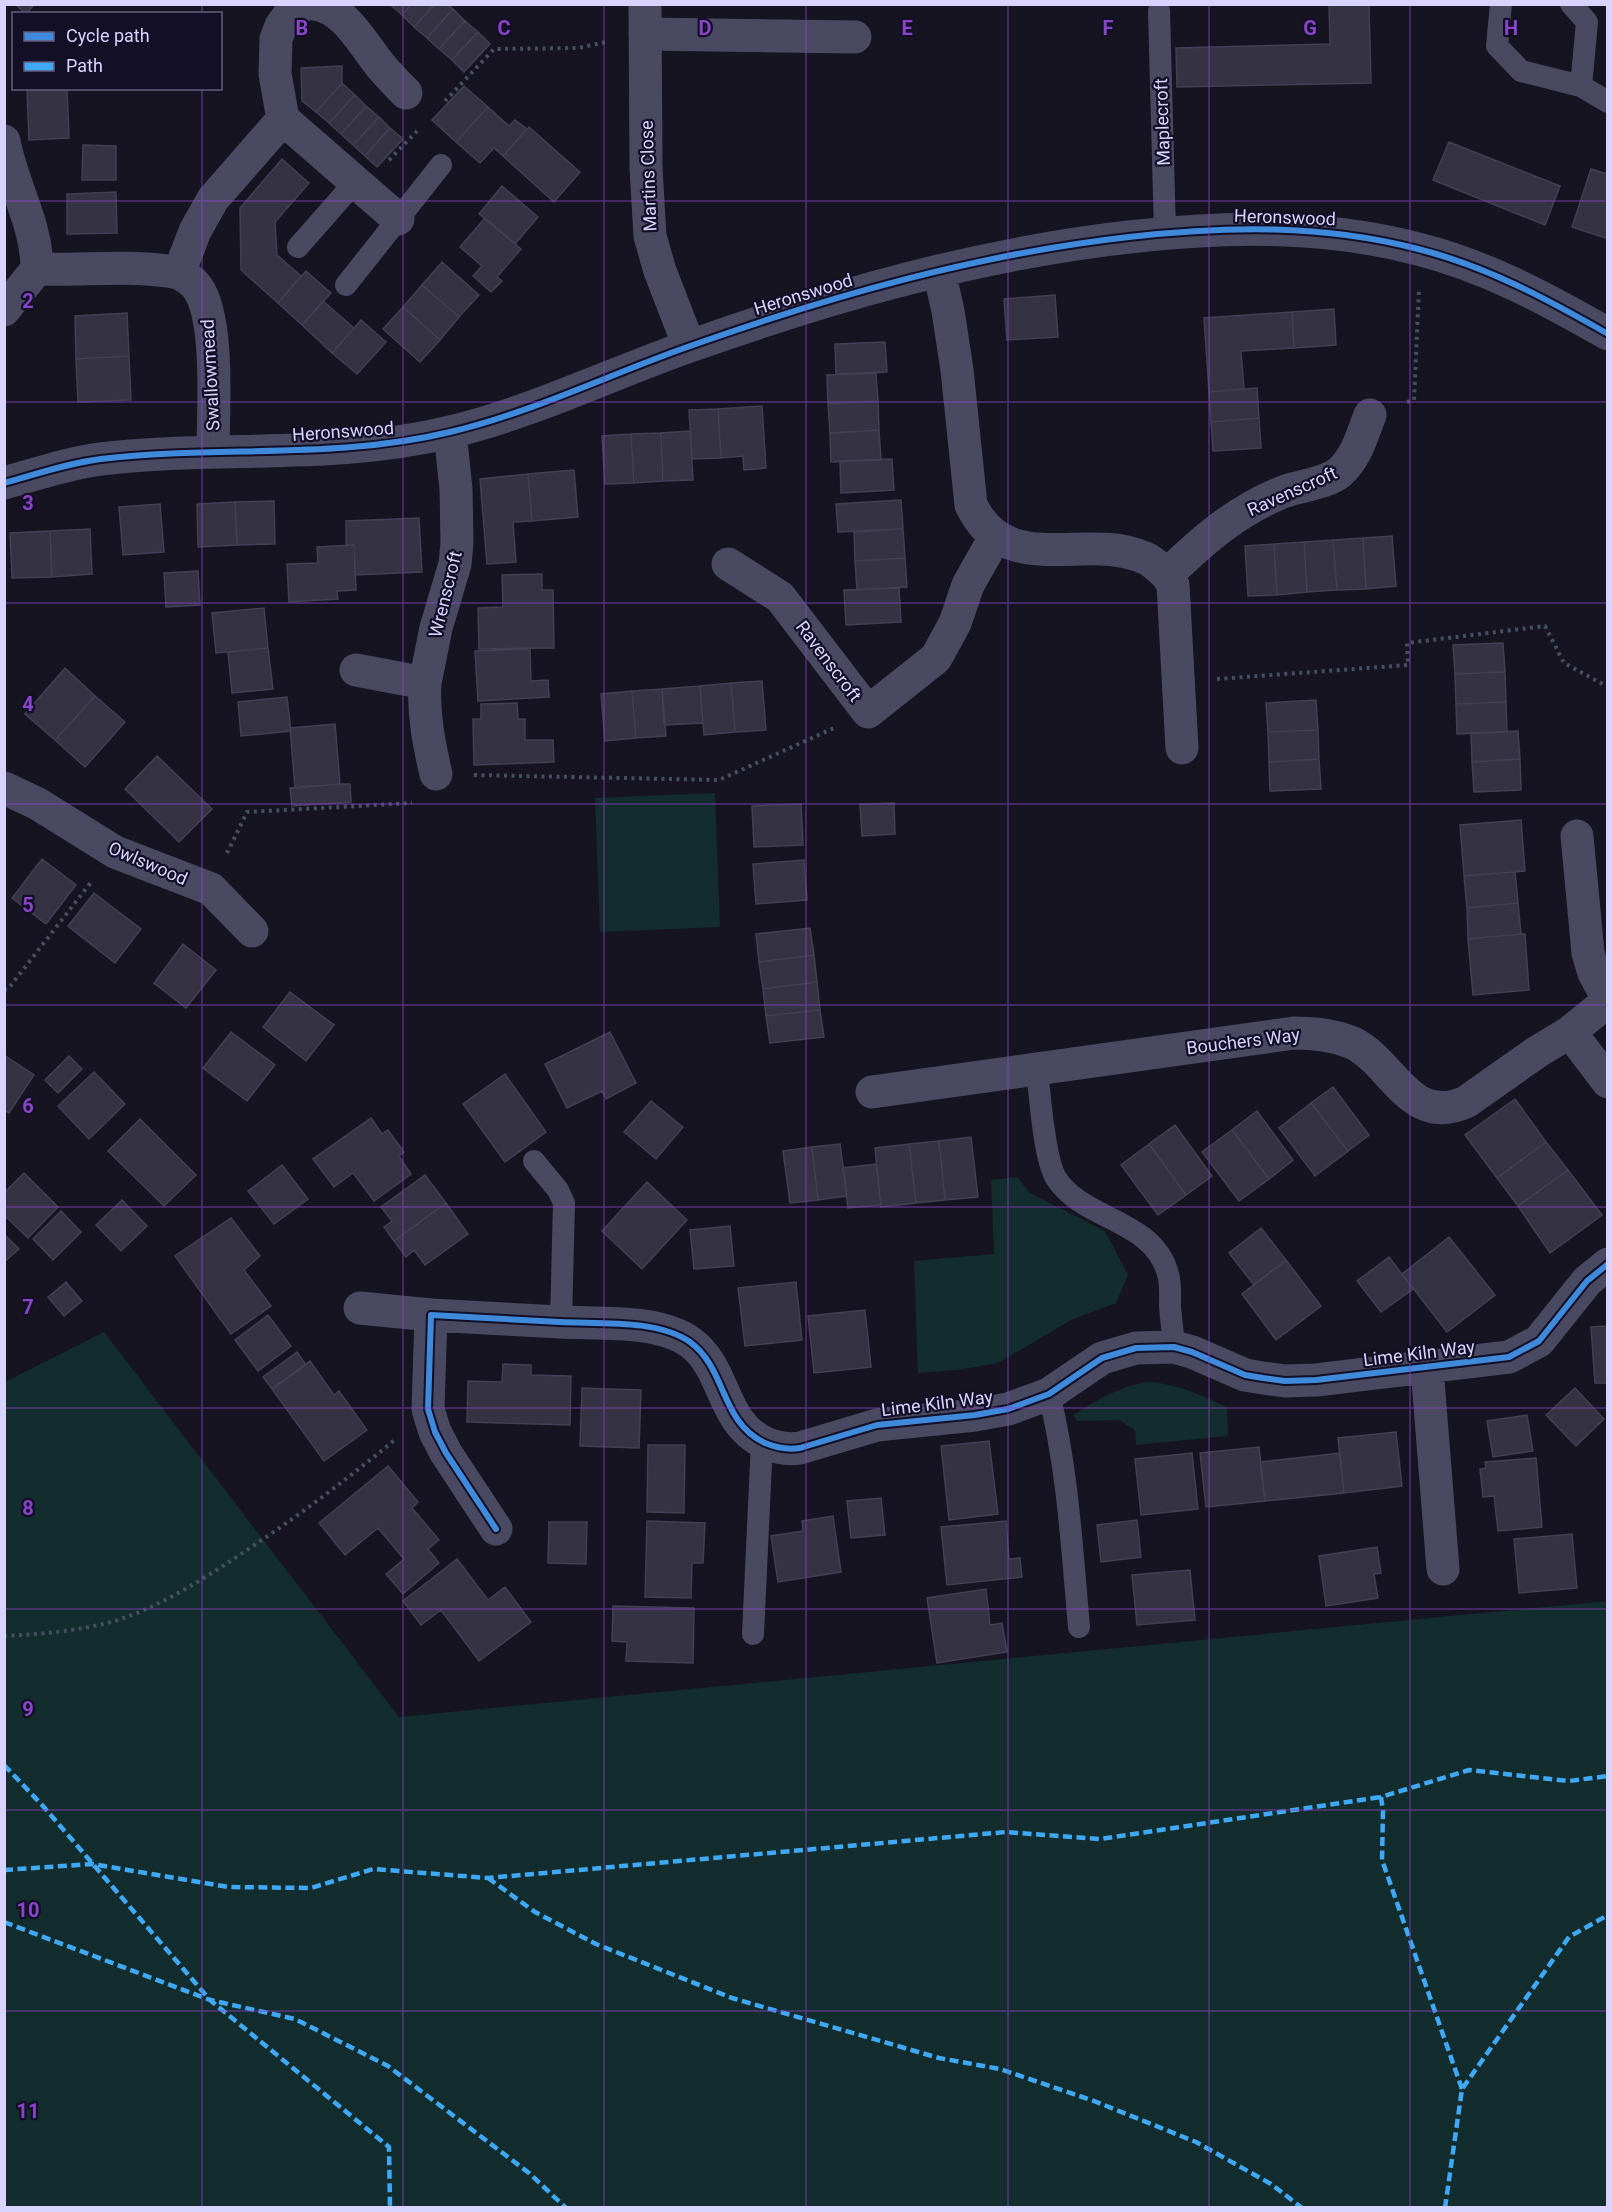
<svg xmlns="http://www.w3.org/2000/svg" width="1612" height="2212" viewBox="0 0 1612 2212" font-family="Roboto,sans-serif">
  <rect width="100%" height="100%" fill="#161421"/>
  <path fill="#132c2d" d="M 715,793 L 720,927 L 600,932 L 595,798 Z
    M 1017,1177 L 1030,1193 L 1105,1231 L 1128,1275 L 1116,1303 L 1071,1320 L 998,1363 L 957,1370 L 918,1373 L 914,1261 L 994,1254 L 991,1180 Z
    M 104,1332 L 399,1717 L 1607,1601 L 1607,2207 L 5,2207 L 5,1382 Z
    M 1146,1382 C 1177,1383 1200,1395 1227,1407 L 1228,1436 L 1136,1445 L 1135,1430 L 1119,1420 L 1077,1421 L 1073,1415 C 1097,1400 1118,1387 1146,1382 Z"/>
  <path fill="#343243" stroke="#433f54" stroke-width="1.5" d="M 15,4 L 35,4 L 26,14 Z
    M 390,4 L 412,4 L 402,15 Z
    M 412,4 L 435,4 L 414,27 L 402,15 Z
    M 435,4 L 447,4 L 453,9 L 427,38 L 414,27 Z
    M 1329,4 L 1369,4 L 1371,83 L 1177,87 L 1176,48 L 1330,44 Z
    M 453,9 L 465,21 L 439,49 L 427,38 Z
    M 465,21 L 478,32 L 452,60 L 439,49 Z
    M 478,32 L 490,44 L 464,72 L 452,60 Z
    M 342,66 L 342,83 L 316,112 L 302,101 L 301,68 Z
    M 342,83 L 355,95 L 329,123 L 316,112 Z
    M 464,86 L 488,107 L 456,142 L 432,120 Z
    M 27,88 L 67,88 L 69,138 L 29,140 Z
    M 355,95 L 366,106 L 341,134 L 329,123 Z
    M 366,106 L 379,117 L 353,145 L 341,134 Z
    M 488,107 L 509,126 L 515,120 L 527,129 L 503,156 L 494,148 L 480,163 L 456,142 Z
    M 379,117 L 390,128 L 365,156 L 353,145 Z
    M 529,127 L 580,172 L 554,202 L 503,156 Z
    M 390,128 L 403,139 L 377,167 L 365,156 Z
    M 1449,142 L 1560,186 L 1545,225 L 1433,180 Z
    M 83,145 L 116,146 L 116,180 L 82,180 Z
    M 282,159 L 309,183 L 275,222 L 277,255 L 301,276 L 278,303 L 241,270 L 240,208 Z
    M 1591,169 L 1608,174 L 1608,239 L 1572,227 Z
    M 502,186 L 538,217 L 515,244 L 479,214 Z
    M 116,192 L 117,233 L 67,234 L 67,194 Z
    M 485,218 L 521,249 L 497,277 L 502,281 L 491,292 L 473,276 L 482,266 L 460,247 Z
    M 442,262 L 479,295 L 459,317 L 422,285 Z
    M 306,271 L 331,293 L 302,325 L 278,303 Z
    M 422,285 L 459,317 L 440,340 L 403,307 Z
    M 1055,295 L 1058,337 L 1007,340 L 1004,299 Z
    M 323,301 L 354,328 L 332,353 L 302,325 Z
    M 403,307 L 440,340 L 420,362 L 383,329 Z
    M 1334,309 L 1336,345 L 1294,348 L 1292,312 Z
    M 1292,312 L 1294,348 L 1241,351 L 1244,389 L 1209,392 L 1204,318 Z
    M 127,313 L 129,356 L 76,359 L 75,316 Z
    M 361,320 L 386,342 L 357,374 L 332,353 Z
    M 885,342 L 887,372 L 836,374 L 835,344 Z
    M 129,356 L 131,400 L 78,402 L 76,359 Z
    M 876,373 L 878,401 L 828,404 L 827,375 Z
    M 1257,388 L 1259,418 L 1211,422 L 1209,392 Z
    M 878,401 L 879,430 L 830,433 L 828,404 Z
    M 762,406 L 766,468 L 744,470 L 743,456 L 721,458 L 718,409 Z
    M 718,409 L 721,458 L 692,459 L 689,410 Z
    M 1259,418 L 1261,448 L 1213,451 L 1211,422 Z
    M 879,430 L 881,460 L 831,462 L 830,433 Z
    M 690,431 L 693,480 L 663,481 L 661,433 Z
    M 661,433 L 663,481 L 634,483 L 631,434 Z
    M 631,434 L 634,483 L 605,484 L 602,436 Z
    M 892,459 L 894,490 L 841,493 L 840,461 Z
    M 574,470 L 578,517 L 532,521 L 528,474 Z
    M 528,474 L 532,521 L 513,522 L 516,562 L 487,564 L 480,479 Z
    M 901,500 L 903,529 L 838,532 L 836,504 Z
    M 274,501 L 275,544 L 237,545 L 235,502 Z
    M 235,502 L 237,545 L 198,547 L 197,504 Z
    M 160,504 L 164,552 L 123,555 L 119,507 Z
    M 419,518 L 422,572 L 355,575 L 354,545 L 346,545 L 346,521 Z
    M 90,529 L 92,574 L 52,577 L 50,531 Z
    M 903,529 L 905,558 L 855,561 L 854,532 Z
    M 50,531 L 52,577 L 12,578 L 10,533 Z
    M 1392,536 L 1396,586 L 1366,589 L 1363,538 Z
    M 1363,538 L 1366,589 L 1337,590 L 1333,540 Z
    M 1333,540 L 1337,590 L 1307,592 L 1304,542 Z
    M 1304,542 L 1307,592 L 1277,595 L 1274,544 Z
    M 1274,544 L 1277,595 L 1248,596 L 1245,546 Z
    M 354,545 L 356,590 L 337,591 L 338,599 L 289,602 L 287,564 L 318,563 L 317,547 Z
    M 905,558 L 907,587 L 857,590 L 855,561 Z
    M 198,571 L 200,605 L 166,607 L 164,573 Z
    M 542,574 L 542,590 L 553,590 L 554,648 L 479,649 L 478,608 L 503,607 L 502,575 Z
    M 899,588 L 901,622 L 846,625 L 844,590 Z
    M 264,608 L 268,648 L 216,653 L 212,613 Z
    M 1503,643 L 1505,672 L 1455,674 L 1453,645 Z
    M 268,648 L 273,689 L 232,693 L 228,652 Z
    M 530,649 L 531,681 L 548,680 L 549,697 L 478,701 L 475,651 Z
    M 65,668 L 95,696 L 55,740 L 25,714 Z
    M 1505,672 L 1506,702 L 1456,704 L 1455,674 Z
    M 762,681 L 766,730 L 735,732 L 731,683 Z
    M 731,683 L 735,732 L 704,735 L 700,686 Z
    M 700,686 L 703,723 L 664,725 L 662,689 Z
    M 662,689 L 666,736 L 636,738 L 632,691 Z
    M 632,691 L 636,738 L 605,741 L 601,694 Z
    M 95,696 L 125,722 L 85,767 L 55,740 Z
    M 287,697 L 291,731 L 241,736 L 238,702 Z
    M 1316,700 L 1318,730 L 1268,732 L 1266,703 Z
    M 1506,702 L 1507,732 L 1457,734 L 1456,704 Z
    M 517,703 L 518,719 L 525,719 L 525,740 L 553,740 L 554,762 L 474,765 L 473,719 L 481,719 L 481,704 Z
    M 335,724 L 340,784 L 295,788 L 290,728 Z
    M 1318,730 L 1319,759 L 1269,762 L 1268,732 Z
    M 1518,731 L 1520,759 L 1472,762 L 1471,733 Z
    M 157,756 L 212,809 L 179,842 L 125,789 Z
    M 1319,759 L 1321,789 L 1270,791 L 1269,762 Z
    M 1520,759 L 1521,790 L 1474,792 L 1472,762 Z
    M 340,784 L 350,784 L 351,802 L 292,806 L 290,788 Z
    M 894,803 L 895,834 L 862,836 L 860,804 Z
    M 801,804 L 803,845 L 754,847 L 752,806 Z
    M 1521,820 L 1525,871 L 1464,876 L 1460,825 Z
    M 42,859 L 76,885 L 46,924 L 12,898 Z
    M 804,860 L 807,900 L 756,904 L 753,864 Z
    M 1515,872 L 1518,903 L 1467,908 L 1464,876 Z
    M 94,893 L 141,929 L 115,963 L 68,926 Z
    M 1518,903 L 1521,934 L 1468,939 L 1467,908 Z
    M 810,928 L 814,955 L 759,962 L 756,934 Z
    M 1521,934 L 1525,934 L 1529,990 L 1473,995 L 1468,939 Z
    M 183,944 L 216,970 L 186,1008 L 154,983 Z
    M 814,955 L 817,982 L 763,989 L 759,962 Z
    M 817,982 L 820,1010 L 766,1016 L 763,989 Z
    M 290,992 L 334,1025 L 306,1061 L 263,1027 Z
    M 820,1010 L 824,1037 L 770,1043 L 766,1016 Z
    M 231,1032 L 275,1065 L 247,1101 L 203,1068 Z
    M 610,1032 L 636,1083 L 606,1099 L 602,1091 L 567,1108 L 545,1064 Z
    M 4,1055 L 34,1075 L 9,1113 L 4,1110 Z
    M 69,1056 L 82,1069 L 58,1093 L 45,1080 Z
    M 94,1072 L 125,1104 L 89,1139 L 58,1106 Z
    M 505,1074 L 546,1132 L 505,1162 L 463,1104 Z
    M 1333,1087 L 1369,1135 L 1348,1151 L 1311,1103 Z
    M 1515,1099 L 1546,1142 L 1497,1178 L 1465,1135 Z
    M 651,1101 L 683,1127 L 656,1159 L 624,1132 Z
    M 1311,1103 L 1348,1151 L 1315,1176 L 1279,1128 Z
    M 1257,1111 L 1293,1160 L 1269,1179 L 1232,1130 Z
    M 371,1118 L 382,1134 L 388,1130 L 404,1152 L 399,1156 L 411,1174 L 374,1201 L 353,1173 L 334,1187 L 313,1159 Z
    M 140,1119 L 196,1175 L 164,1206 L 108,1151 Z
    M 1175,1125 L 1212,1176 L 1186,1195 L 1149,1144 Z
    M 1232,1130 L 1269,1179 L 1239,1201 L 1202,1152 Z
    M 971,1137 L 978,1197 L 945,1200 L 939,1141 Z
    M 939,1141 L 945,1200 L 916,1203 L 909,1144 Z
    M 1546,1142 L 1568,1170 L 1518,1206 L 1497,1178 Z
    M 840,1144 L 847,1196 L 818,1200 L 812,1147 Z
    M 909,1144 L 916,1203 L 881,1207 L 875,1148 Z
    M 1149,1144 L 1186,1195 L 1158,1215 L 1121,1165 Z
    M 812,1147 L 818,1200 L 790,1203 L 783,1151 Z
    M 876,1164 L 881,1205 L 848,1208 L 843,1168 Z
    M 282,1165 L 308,1199 L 274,1224 L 248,1191 Z
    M 1568,1170 L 1602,1215 L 1550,1253 L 1518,1206 Z
    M 24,1173 L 58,1207 L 28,1238 L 4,1215 L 4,1193 Z
    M 425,1175 L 446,1203 L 394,1241 L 384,1227 L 392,1221 L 381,1207 Z
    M 647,1182 L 687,1220 L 642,1269 L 602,1231 Z
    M 122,1200 L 147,1226 L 121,1251 L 96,1225 Z
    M 446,1203 L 468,1234 L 425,1265 L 414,1250 L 406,1257 L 394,1241 Z
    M 61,1211 L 81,1232 L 53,1260 L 33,1239 Z
    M 231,1218 L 260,1256 L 244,1270 L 271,1306 L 231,1334 L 175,1256 Z
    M 730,1226 L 734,1266 L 694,1269 L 690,1230 Z
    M 1261,1228 L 1286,1260 L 1254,1285 L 1229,1253 Z
    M 4,1234 L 19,1249 L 4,1262 Z
    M 1449,1237 L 1495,1295 L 1447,1332 L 1402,1274 Z
    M 1389,1257 L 1413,1289 L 1381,1312 L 1357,1281 Z
    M 1286,1260 L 1321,1306 L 1276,1340 L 1242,1294 Z
    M 66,1282 L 82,1301 L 64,1316 L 48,1297 Z
    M 796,1282 L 802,1340 L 745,1346 L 738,1288 Z
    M 865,1310 L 871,1367 L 814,1373 L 808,1316 Z
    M 268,1315 L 291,1346 L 258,1371 L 235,1340 Z
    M 1608,1326 L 1608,1383 L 1595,1383 L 1591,1327 Z
    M 297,1352 L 306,1365 L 272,1389 L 263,1377 Z
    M 310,1361 L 334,1395 L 339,1391 L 367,1430 L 324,1461 L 272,1389 Z
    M 503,1364 L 531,1365 L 531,1375 L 571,1376 L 570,1425 L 467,1422 L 468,1381 L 502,1382 Z
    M 582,1388 L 641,1390 L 639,1448 L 580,1446 Z
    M 1575,1388 L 1604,1419 L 1576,1446 L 1546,1415 Z
    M 1527,1415 L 1533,1451 L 1493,1457 L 1487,1421 Z
    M 1396,1432 L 1402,1486 L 1344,1493 L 1338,1438 Z
    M 989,1441 L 998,1514 L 949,1520 L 941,1446 Z
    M 648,1445 L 685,1445 L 684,1513 L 647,1512 Z
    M 1259,1447 L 1265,1501 L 1206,1507 L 1200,1453 Z
    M 1192,1453 L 1198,1509 L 1141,1515 L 1135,1459 Z
    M 1340,1453 L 1344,1493 L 1265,1501 L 1260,1462 Z
    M 1536,1458 L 1542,1527 L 1498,1531 L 1494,1496 L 1483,1497 L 1480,1469 L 1486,1468 L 1485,1462 Z
    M 388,1466 L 418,1502 L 412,1508 L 439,1540 L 428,1549 L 439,1563 L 403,1594 L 386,1574 L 404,1559 L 378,1528 L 345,1555 L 319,1523 Z
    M 881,1498 L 885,1535 L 851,1538 L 847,1501 Z
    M 833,1516 L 841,1572 L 778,1582 L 771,1536 L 803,1531 L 802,1521 Z
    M 1137,1520 L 1141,1557 L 1101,1562 L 1097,1525 Z
    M 647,1521 L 705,1523 L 703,1563 L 692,1563 L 691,1598 L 645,1597 Z
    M 1006,1521 L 1009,1559 L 1020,1558 L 1022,1577 L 947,1585 L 941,1527 Z
    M 549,1522 L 587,1522 L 586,1564 L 548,1563 Z
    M 1572,1534 L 1577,1588 L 1519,1593 L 1514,1539 Z
    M 1377,1547 L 1381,1573 L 1374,1574 L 1378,1598 L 1326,1606 L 1319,1556 Z
    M 457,1559 L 488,1600 L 505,1587 L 531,1622 L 479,1661 L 441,1610 L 421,1625 L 403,1601 Z
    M 1190,1570 L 1195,1620 L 1137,1625 L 1132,1575 Z
    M 986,1589 L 990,1625 L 1002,1623 L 1007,1652 L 937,1663 L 927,1598 Z
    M 613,1606 L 694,1608 L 693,1663 L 626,1661 L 627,1642 L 612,1641 Z"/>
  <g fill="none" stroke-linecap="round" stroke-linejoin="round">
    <path stroke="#44505f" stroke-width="4" stroke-dasharray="3 4.5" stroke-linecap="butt" d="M 445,101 L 494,49 L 578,48 L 606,42
      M 389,160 L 417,131
      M 1407,402 L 1414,400 L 1419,289
      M 1217,679 L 1408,665 L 1407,643 L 1545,626 L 1564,663 L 1608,687
      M 474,775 L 719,780 L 834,728
      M 227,853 L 247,812 L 412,803
      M 4,990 L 8,989 L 92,881
      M 4,1636 C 42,1634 81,1631 118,1620 C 166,1604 208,1576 250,1548 C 301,1514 350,1477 397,1438"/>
    <path stroke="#4a4962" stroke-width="22" d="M 1501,4 L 1497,46 L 1521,71 L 1581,86 L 1608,102
      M 1571,4 L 1587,22 L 1581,86
      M 1159,11 L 1165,233
      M 298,247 L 356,181
      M 346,285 L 441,165
      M 1037,1070 C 1040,1095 1044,1159 1056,1178 C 1083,1221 1154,1219 1168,1274 C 1171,1284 1170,1295 1170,1306 C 1171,1320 1173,1333 1174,1347
      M 534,1161 L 558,1190 L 564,1203 L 561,1322
      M 1049,1394 C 1068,1470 1072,1550 1079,1627
      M 753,1634 L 762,1441"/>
    <path stroke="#4a4962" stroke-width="33" d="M 307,4 L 296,8 L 288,16 L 281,26 L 276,39 L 275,74 L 283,119 L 398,219
      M 314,4 C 345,8 362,43 380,65 C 388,75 397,84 406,93
      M 645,4 L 646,168 L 650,236 L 660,271 L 689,346
      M 645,34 L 855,37
      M 4,141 C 12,185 37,224 37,269 C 82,271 136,264 179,273
      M 939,271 L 948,311 L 957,370 L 971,505 C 1007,580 1086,531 1145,558 C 1153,561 1160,569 1167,575 C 1202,541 1237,510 1283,492 C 1299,486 1328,483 1340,472 C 1357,457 1362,435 1370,415
      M 4,310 L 37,269
      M 213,452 C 213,412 220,318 197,287 C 192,280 186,277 179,273 L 195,231 L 213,199 L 283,119
      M 4,483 C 37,474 68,463 101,459 C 217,445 335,460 450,432 C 534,412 612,373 693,345 C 834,295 979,254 1129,237 C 1226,226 1323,224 1418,249 C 1486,266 1547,299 1608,334
      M 728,564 L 780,597 L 868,712 L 936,658 L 955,623 L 968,585 L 995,537
      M 1167,575 L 1173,585 L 1182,748
      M 356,670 L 425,683 L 436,628 L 455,564 L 457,543 L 456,489 L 450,432
      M 425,683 C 423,714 429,744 436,774
      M 4,788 L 38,804 L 115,852 L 211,889 L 252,931
      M 1577,836 L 1588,953 L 1594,973 L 1608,999
      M 1570,1032 L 1608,1082
      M 872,1092 L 1294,1033 C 1315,1033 1334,1035 1353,1043 C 1394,1064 1410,1127 1466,1102 L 1537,1052 L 1570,1032 L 1608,1001
      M 360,1308 L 431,1315
      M 1427,1368 L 1443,1569
      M 496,1529 L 446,1453 L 435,1432 L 428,1409 L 431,1315 C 474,1317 517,1320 560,1322 C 599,1324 657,1319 690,1342 C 727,1369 720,1422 765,1443 C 777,1448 787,1450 800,1448 L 877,1425 L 975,1415 L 1008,1409 L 1049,1394 L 1102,1358 L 1136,1348 L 1174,1347 L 1192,1352 L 1245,1375 L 1263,1378 L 1285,1381 L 1316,1380 L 1509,1357 L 1539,1341 L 1587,1281 L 1608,1264"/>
    <path stroke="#3fa9f5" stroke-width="4.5" stroke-dasharray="9 4.5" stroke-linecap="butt" d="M 4,1765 L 43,1806 L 210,2000 L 389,2147 L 390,2208
      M 4,1870 L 92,1864 L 228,1887 L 311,1888 L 373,1869 L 488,1878 L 1006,1832 L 1100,1839 L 1381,1797
      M 488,1878 L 535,1912 L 596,1944 L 732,1998 L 939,2058 L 1000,2069 L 1094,2101 L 1196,2142 L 1271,2184 L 1302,2208
      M 4,1922 L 210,2000 L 295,2019 L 388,2066 L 529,2173 L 566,2208
      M 1462,2089 L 1382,1860 L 1383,1811 L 1381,1797 L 1469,1770 L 1569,1781 L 1608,1776
      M 1445,2208 L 1462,2089 L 1569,1937 L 1608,1915"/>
    <g stroke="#130f26" stroke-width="10">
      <path id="cycleway" d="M 4,483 C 37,474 68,463 101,459 C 217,445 335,460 450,432 C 534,412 612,373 693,345 C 834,295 979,254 1129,237 C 1226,226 1323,224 1418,249 C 1486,266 1547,299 1608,334
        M 496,1529 L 446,1453 L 435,1432 L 428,1409 L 431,1315 C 474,1317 517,1320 560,1322 C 599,1324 657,1319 690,1342 C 727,1369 720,1422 765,1443 C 777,1448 787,1450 800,1448 L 877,1425 L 975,1415 L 1008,1409 L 1049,1394 L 1102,1358 L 1136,1348 L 1174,1347 L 1192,1352 L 1245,1375 L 1263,1378 L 1285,1381 L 1316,1380 L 1509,1357 L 1539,1341 L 1587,1281 L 1608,1264"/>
    </g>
    <use href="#cycleway" stroke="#408adc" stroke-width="6"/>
  </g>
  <path fill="none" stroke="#8945c9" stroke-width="1.5" stroke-opacity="0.55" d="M 202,4 L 202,14M 403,4 L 403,2208M 604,4 L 604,2208M 806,4 L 806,2208M 1008,4 L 1008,2208M 1209,4 L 1209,2208M 1410,4 L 1410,2208M 202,88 L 202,2208M 4,201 L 1608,201M 4,402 L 1608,402M 4,603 L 1608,603M 4,804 L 1608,804M 4,1005 L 1608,1005M 4,1207 L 1608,1207M 4,1408 L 1608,1408M 4,1609 L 1608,1609M 4,1810 L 1608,1810M 4,2011 L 1608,2011"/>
  <g text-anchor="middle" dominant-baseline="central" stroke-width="4.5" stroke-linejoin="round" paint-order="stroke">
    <g font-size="18" fill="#d9d4ff" stroke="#130f26">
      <text transform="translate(1162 122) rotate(-92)">Maplecroft</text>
      <text transform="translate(648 176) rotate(-92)">Martins Close</text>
      <text transform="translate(1285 217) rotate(2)">Heronswood</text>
      <text transform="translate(803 294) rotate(-17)">Heronswood</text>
      <text transform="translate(210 375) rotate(-93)">Swallowmead</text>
      <text transform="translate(343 431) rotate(-4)">Heronswood</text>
      <text transform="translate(1292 491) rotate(-24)">Ravenscroft</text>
      <text transform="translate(445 594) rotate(-76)">Wrenscroft</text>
      <text transform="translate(829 661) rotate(53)">Ravenscroft</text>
      <text transform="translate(148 863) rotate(23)">Owlswood</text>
      <text transform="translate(1243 1041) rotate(-7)">Bouchers Way</text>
      <text transform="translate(1419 1353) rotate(-7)">Lime Kiln Way</text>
      <text transform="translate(937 1403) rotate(-7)">Lime Kiln Way</text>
    </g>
  </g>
  <g font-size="20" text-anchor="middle" font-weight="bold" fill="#8945c9" stroke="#130f26" stroke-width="4.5" stroke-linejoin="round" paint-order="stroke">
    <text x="302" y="35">B</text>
    <text x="504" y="35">C</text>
    <text x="705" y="35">D</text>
    <text x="907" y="35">E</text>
    <text x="1108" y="35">F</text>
    <text x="1310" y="35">G</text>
    <text x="1511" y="35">H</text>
    <text x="28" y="308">2</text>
    <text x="28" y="510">3</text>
    <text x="28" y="711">4</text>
    <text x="28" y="912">5</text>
    <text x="28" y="1113">6</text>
    <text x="28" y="1314">7</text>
    <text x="28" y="1515">8</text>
    <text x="28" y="1716">9</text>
    <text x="28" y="1917">10</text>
    <text x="28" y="2118">11</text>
  </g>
  <rect width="1612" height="2212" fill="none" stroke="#d9d4ff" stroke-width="12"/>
  <rect x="12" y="12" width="210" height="78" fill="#130f26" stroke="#625e7d" stroke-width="1.5"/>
  <rect x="24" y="32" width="30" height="9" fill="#408adc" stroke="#625e7d" stroke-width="1.5"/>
  <text x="66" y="42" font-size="18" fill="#d9d4ff">Cycle path</text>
  <rect x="24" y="62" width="30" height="9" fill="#3fa9f5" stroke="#625e7d" stroke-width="1.5"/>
  <text x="66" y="72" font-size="18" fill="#d9d4ff">Path</text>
</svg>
